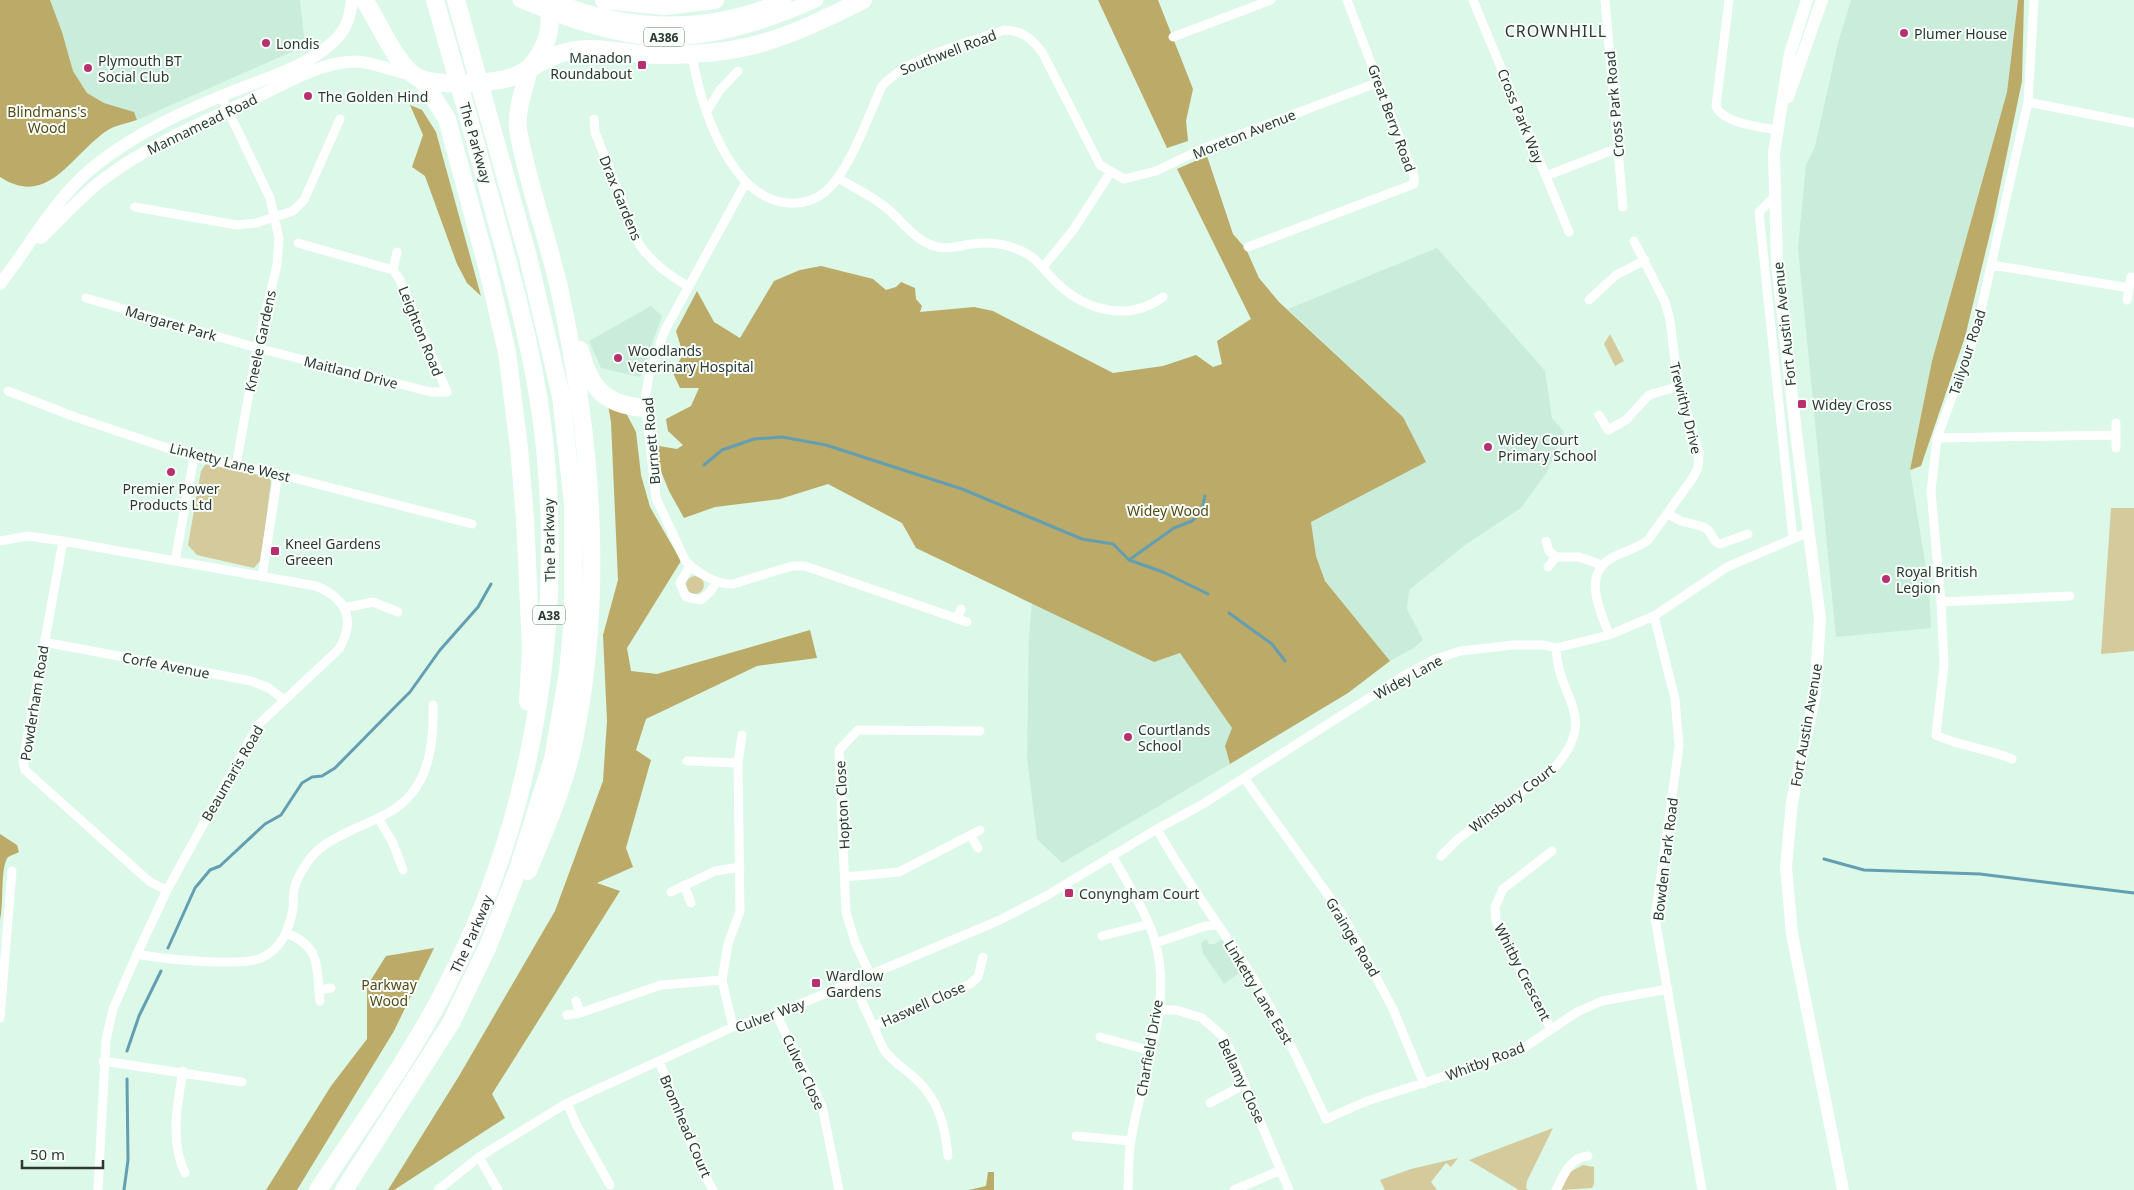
<svg xmlns="http://www.w3.org/2000/svg" width="2134" height="1190" viewBox="0 0 2134 1190" font-family="'Noto Sans',sans-serif">
  <rect width="100%" height="100%" fill="#dbf8e8"/>
  <path fill="#c9edda" d="M 50,0 L 300,0 L 305,46 L 137,120 L 134,112 L 104,103 L 87,93 L 73,71 L 62,32 Z
    M 1851,0 L 2018,0 L 2007,92 L 1932,361 L 1910,470 L 1929,586 L 1931,628 L 1836,637 L 1798,248 L 1806,165 L 1815,147 L 1838,43 Z
    M 1437,248 L 1545,371 L 1552,418 L 1564,432 L 1547,472 L 1521,508 L 1465,545 L 1409,590 L 1407,609 L 1423,640 L 1415,647 L 1390,661 L 1325,581 L 1316,556 L 1311,522 L 1425,462 L 1403,417 L 1288,309 Z
    M 651,306 L 662,316 L 640,377 L 601,368 L 589,341 Z
    M 1032,603 L 1154,662 L 1180,653 L 1233,728 L 1225,746 L 1230,764 L 1062,863 L 1037,839 L 1027,757 L 1029,634 Z
    M 1206,939 L 1209,944 L 1215,944 L 1222,939 L 1242,971 L 1224,984 L 1203,953 L 1201,943 Z"/>
  <path fill="#d5ca9c" d="M 1610,334 L 1624,361 L 1615,366 L 1604,344 Z
    M 210,463 L 268,477 L 271,481 L 261,560 L 254,568 L 197,555 L 188,545 L 201,471 L 205,465 Z
    M 2111,508 L 2134,508 L 2134,651 L 2101,654 Z
    M686 585a9 9 0 1 1 18 0a9 9 0 1 1-18 0Z
    M 1553,1128 L 1527,1181 L 1526,1188 L 1528,1190 L 1519,1190 L 1469,1160 Z
    M 1458,1158 L 1451,1167 L 1446,1163 L 1431,1182 L 1437,1190 L 1385,1190 L 1380,1180 L 1411,1169 Z
    M 1583,1165 L 1594,1167 L 1594,1184 L 1592,1188 L 1561,1190 L 1570,1172 Z"/>
  <path fill="#bbaa68" d="M 0,0 L 50,0 L 62,32 L 73,71 L 87,93 L 104,103 L 134,112 L 137,120 C 128,123 116,125 108,130 C 72,153 49,209 0,177 Z
    M 1098,0 L 1158,0 L 1193,89 L 1186,121 L 1188,141 L 1167,148 Z
    M 2018,0 L 2024,0 L 2022,81 L 1993,221 L 1965,337 L 1921,466 L 1910,470 L 1932,361 L 2007,92 Z
    M 410,105 L 422,110 L 436,132 L 481,296 L 467,283 L 457,264 L 425,176 L 412,167 L 423,135 Z
    M 1207,156 L 1233,234 L 1246,249 L 1259,278 L 1279,302 L 1403,417 L 1426,462 L 1311,522 L 1316,556 L 1325,581 L 1390,661 L 1348,693 L 1230,764 L 1225,746 L 1232,728 L 1180,653 L 1154,662 L 916,548 L 902,523 L 828,484 L 780,499 L 715,507 L 684,518 L 669,491 L 656,459 L 659,446 L 677,449 L 683,445 L 668,431 L 666,419 L 691,406 L 699,388 L 680,388 L 673,373 L 683,354 L 676,331 L 697,291 L 714,322 L 740,338 L 774,281 L 800,270 L 821,266 L 873,279 L 886,290 L 896,287 L 901,282 L 915,288 L 916,299 L 922,306 L 920,312 L 974,307 L 993,311 L 1113,373 L 1163,366 L 1196,355 L 1213,367 L 1222,364 L 1217,341 L 1251,319 L 1177,169 Z
    M 608,405 L 625,411 L 636,432 L 641,475 L 650,507 L 681,561 L 627,648 L 631,671 L 657,674 L 810,630 L 817,658 L 757,666 L 646,719 L 636,750 L 651,760 L 626,848 L 633,867 L 597,883 L 620,891 L 492,1094 L 505,1118 L 394,1190 L 388,1190 L 459,1076 L 555,911 L 603,781 L 607,721 L 603,635 L 618,580 L 611,422 Z
    M 0,834 L 17,845 L 19,852 C 16,854 11,855 8,857 C 0,867 4,904 0,920 Z
    M 434,948 L 394,1031 L 297,1190 L 266,1190 L 331,1086 L 367,1039 L 367,986 L 386,956 Z
    M 988,1172 L 994,1172 L 994,1190 L 969,1190 L 986,1186 Z"/>
  <g fill="none" stroke-linecap="round" stroke-linejoin="round">
    <path stroke="#649eb1" stroke-width="3" d="M 704,465 L 722,450 L 754,439 L 782,437 L 826,445 L 962,489 L 1082,539 L 1113,544 L 1129,560 L 1163,572 L 1208,594
      M 1129,560 L 1174,528 L 1192,521 L 1201,513 L 1205,496
      M 1229,613 L 1272,644 L 1285,661
      M 1824,859 L 1864,870 L 1980,874 L 2134,893
      M 168,948 L 195,888 L 210,870 L 220,866 L 265,824 L 281,815 L 302,783 L 312,777 L 322,776 L 335,768 L 394,708 L 410,692 L 440,650 L 478,607 L 491,584
      M 127,1051 L 139,1016 L 161,971
      M 124,1190 L 128,1160 L 127,1079"/>
    <path stroke="#fff" stroke-width="9" d="M 1473,0 L 1569,232
      M 1605,0 L 1623,207
      M 1729,0 L 1716,106 C 1722,123 1760,127 1777,130
      M 1173,37 L 1271,0
      M 692,54 C 699,103 730,200 789,203 C 802,204 815,200 825,192 C 850,171 868,116 882,86 C 910,56 965,44 1004,30 C 1023,31 1030,37 1042,52 L 1100,165 L 1124,179 L 1156,171 L 1202,149 L 1379,82
      M 221,96 L 270,198 L 279,238 L 277,265 L 257,348 L 236,466
      M 2028,102 L 2134,123
      M 707,111 L 720,90 L 738,71
      M 594,119 L 595,132 L 639,244 C 652,263 668,274 687,286
      M 1546,176 L 1618,148
      M 838,178 C 853,187 870,195 884,206 C 902,219 914,242 938,247 C 949,250 960,245 972,244 C 987,242 1003,243 1017,249 C 1038,257 1041,268 1057,283 C 1086,311 1129,322 1163,297
      M 746,182 L 665,330 L 649,375 L 645,400 L 656,498 L 685,560 C 695,572 717,585 733,584 L 792,566 L 805,566 L 967,622
      M 1773,198 L 1759,212 L 1793,539
      M 135,207 L 237,225 L 256,223 L 293,211 L 304,200 L 340,119
      M 1248,247 L 1414,184 L 1414,176 L 1347,0
      M 1992,265 L 2129,288
      M 1044,266 L 1074,229 L 1110,173
      M 393,270 L 397,252
      M 86,298 L 257,348 L 431,392 L 447,392 L 400,280 L 393,270 L 298,243
      M 1589,300 L 1616,275 L 1645,260
      M 2127,300 L 2131,277
      M 8,391 L 75,417 L 194,457 L 278,474 L 472,524
      M 1599,415 L 1608,430 L 1626,420 L 1649,395 L 1679,386
      M 1937,438 L 2116,435
      M 2116,448 L 2116,423
      M 1668,514 L 1681,521 L 1704,527 L 1708,530 L 1716,542 L 1720,544 L 1748,534
      M 0,541 L 28,536 L 63,541 L 316,586 C 347,599 356,620 339,649 L 258,725 L 167,890 L 137,954 L 113,1009 L 106,1040 L 98,1190
      M 63,541 L 23,761 L 25,770 L 150,882 L 167,890
      M 1546,541 L 1549,551 L 1556,557 L 1579,557 L 1602,565
      M 175,561 L 194,457
      M 690,566 L 680,583 L 686,597 L 701,600 L 710,592 L 716,583
      M 1548,567 L 1556,557
      M 262,577 L 278,474
      M 1941,602 L 2070,596
      M 344,608 L 373,602 L 398,612
      M 1654,616 L 1675,699 L 1679,746 L 1655,918 L 1702,1190
      M 957,619 L 961,609
      M 1609,635 C 1601,611 1582,577 1610,559 C 1623,551 1637,549 1648,540 L 1692,479 L 1698,468 L 1699,453 L 1677,377 L 1670,320 L 1665,302 L 1634,241
      M 44,642 L 251,681 L 269,688 L 284,700
      M 2012,759 C 1986,748 1961,747 1936,735 L 1944,665 L 1941,602 L 1931,491 L 1937,438 L 1976,332 L 2028,102 L 2034,0
      M 687,761 L 738,763
      M 1244,778 L 1344,917 L 1393,1009 L 1424,1084
      M 378,818 L 393,843 L 403,870
      M 1157,829 C 1187,884 1226,933 1258,986 C 1284,1029 1305,1074 1326,1119 L 1367,1101 L 1501,1058 L 1528,1045 L 1577,1012 L 1602,1001 L 1668,989
      M 971,836 L 978,848
      M 1112,855 C 1127,883 1146,911 1155,941 C 1174,1007 1141,1075 1131,1140 C 1128,1156 1129,1174 1128,1190
      M 1441,856 L 1458,839 L 1556,766 C 1599,715 1558,700 1556,648
      M 845,877 L 899,872 L 980,830
      M 684,885 L 691,903
      M 671,892 L 715,871 L 740,867
      M 287,933 C 322,948 316,967 320,1001
      M 1102,936 L 1149,924
      M 1156,943 L 1205,926 L 1217,925
      M 137,954 C 161,959 241,967 261,958 C 282,949 289,929 293,909 C 294,902 292,893 295,886 C 297,879 301,872 305,866 C 316,847 333,839 352,830 C 367,823 383,817 396,808 C 430,784 434,743 433,705
      M 870,974 L 855,942 L 846,912 L 839,750 L 858,730 L 980,731
      M 853,982 L 884,1050 C 893,1062 905,1069 916,1079 C 939,1101 945,1125 948,1156
      M 319,990 L 331,988
      M 576,1001 L 580,1013
      M 1159,1010 L 1176,1010 L 1202,1018 L 1225,1038 L 1289,1190
      M 776,1014 L 822,1106 L 839,1190
      M 567,1015 L 580,1013 L 661,985 L 722,980
      M 0,1018 L 12,871
      M 874,1026 L 970,984 L 978,977 L 983,957
      M 733,1027 L 722,980 L 728,944 L 740,911 L 738,763 L 742,735
      M 1551,1029 L 1496,921 L 1495,907 L 1503,889 L 1552,851
      M 1100,1037 L 1151,1051
      M 103,1061 L 242,1082
      M 659,1061 L 702,1170 L 713,1190
      M 183,1071 C 177,1104 170,1142 185,1173
      M 567,1103 L 577,1126 L 610,1185
      M 1210,1103 L 1245,1084
      M 1076,1136 L 1131,1141
      M 479,1157 L 498,1190
      M 438,1190 L 479,1157 L 567,1103 L 733,1027 L 776,1014 L 853,982 L 1000,920 L 1046,896 L 1157,829 L 1203,804 L 1400,678 L 1433,660 L 1460,651 L 1513,645 L 1544,645 L 1556,648 L 1609,635 L 1654,616 L 1727,567 L 1809,532
      M 1234,1190 L 1281,1170
      M 1556,1190 C 1563,1176 1570,1157 1588,1156"/>
    <path stroke="#fff" stroke-width="12" d="M 1807,0 L 1790,53 L 1774,153 L 1777,263 L 1797,441 L 1820,619 L 1815,694 L 1792,802 L 1786,867 L 1792,934 L 1843,1190
      M 1788,97 L 1822,0
      M 41,238 C 62,218 82,195 105,178 C 152,143 206,121 259,96 C 286,83 316,65 347,62 C 371,59 391,72 413,75
      M 0,284 C 31,244 57,195 97,164 C 138,132 186,110 234,91 C 266,78 306,67 332,43 C 346,31 350,18 352,0"/>
    <path stroke="#fff" stroke-width="15" d="M 520,0 C 559,16 601,32 643,37 C 703,43 762,24 816,0
      M 552,0 C 628,31 708,33 784,0"/>
    <g stroke="#fff" stroke-width="18">
      <path d="M 364,0 C 379,21 397,70 421,79 C 441,86 493,84 512,77 C 532,69 548,55 570,51 C 599,45 628,55 657,55 C 689,55 724,53 755,45 C 793,35 829,17 863,0"/>
      <path d="M 604,0 L 665,6 L 715,0"/>
      <path d="M 531,66 C 547,47 555,25 546,0"/>
      <path d="M 422,79 L 447,119 L 487,266 L 507,352 L 519,448 L 525,519 L 531,648 L 528,702"/>
      <path d="M 580,350 C 590,388 604,405 645,408"/>
      <path d="M 528,871 C 545,830 563,789 573,745 C 605,595 592,437 559,288 C 547,234 527,183 518,129 C 516,107 525,89 529,68"/>
      <path id="s1" d="M 318,1190 C 362,1123 410,1058 446,987 C 532,822 563,632 545,448 C 538,377 520,306 501,237 C 480,158 458,79 435,0"/>
      <path d="M 344,1190 L 451,1023 L 488,946 L 517,872 L 553,759 L 568,672 L 573,618 L 573,503 L 561,396 L 528,257 L 456,0"/>
    </g>
  </g>
  <g fill="#b9306e" stroke="#f9fffb" stroke-width="2">
    <circle cx="1904" cy="33" r="5"/>
    <circle cx="266" cy="43" r="5"/>
    <rect x="637" y="60" width="10" height="10" rx="2.5"/>
    <circle cx="88" cy="68" r="5"/>
    <circle cx="308" cy="96" r="5"/>
    <circle cx="618" cy="358" r="5"/>
    <rect x="1797" y="399" width="10" height="10" rx="2.5"/>
    <circle cx="1488" cy="447" r="5"/>
    <circle cx="171" cy="472" r="5"/>
    <rect x="270" y="546" width="10" height="10" rx="2.5"/>
    <circle cx="1886" cy="579" r="5"/>
    <circle cx="1128" cy="737" r="5"/>
    <rect x="1064" y="888" width="10" height="10" rx="2.5"/>
    <rect x="811" y="978" width="10" height="10" rx="2.5"/>
  </g>
  <g text-anchor="middle" dominant-baseline="central" stroke-width="4" stroke-linejoin="round" paint-order="stroke">
    <g fill="#f9fffb" stroke="#6a746e" stroke-width="1">
      <rect x="644" y="27.5" width="40" height="19" rx="4"/>
      <rect x="533" y="605.5" width="32" height="19" rx="4"/>
    </g>
    <g font-size="12" font-weight="bold" fill="#2d3832">
      <text x="664" y="37">A386</text>
      <text x="549" y="615">A38</text>
    </g>
    <g font-size="14" fill="#2d3832" stroke="#f9fffb" text-anchor="start">
      <text x="1914" y="33">Plumer House</text>
      <text x="276" y="43">Londis</text>
      <text x="632" y="57" text-anchor="end">Manadon<tspan x="632" dy="16">Roundabout</tspan></text>
      <text x="98" y="60">Plymouth BT<tspan x="98" dy="16">Social Club</tspan></text>
      <text x="318" y="96">The Golden Hind</text>
      <text x="628" y="350">Woodlands<tspan x="628" dy="16">Veterinary Hospital</tspan></text>
      <text x="1812" y="404">Widey Cross</text>
      <text x="1498" y="439">Widey Court<tspan x="1498" dy="16">Primary School</tspan></text>
      <text x="171" y="488" text-anchor="middle">Premier Power<tspan x="171" dy="16">Products Ltd</tspan></text>
      <text x="285" y="543">Kneel Gardens<tspan x="285" dy="16">Greeen</tspan></text>
      <text x="1896" y="571">Royal British<tspan x="1896" dy="16">Legion</tspan></text>
      <text x="1138" y="729">Courtlands<tspan x="1138" dy="16">School</tspan></text>
      <text x="1079" y="893">Conyngham Court</text>
      <text x="826" y="975">Wardlow<tspan x="826" dy="16">Gardens</tspan></text>
    </g>
    <g font-size="14" fill="#2d3832" stroke="#f9fffb">
      <text transform="translate(948 52) rotate(-21)">Southwell Road</text>
      <text transform="translate(1614 104) rotate(-95)">Cross Park Road</text>
      <text transform="translate(1521 116) rotate(68)">Cross Park Way</text>
      <text transform="translate(1392 118) rotate(70)">Great Berry Road</text>
      <text transform="translate(202 124) rotate(-26)">Mannamead Road</text>
      <text transform="translate(1244 134) rotate(-22)">Moreton Avenue</text>
      <text transform="translate(476 143) rotate(74)">The Parkway</text>
      <text transform="translate(621 198) rotate(68)">Drax Gardens</text>
      <text transform="translate(171 323) rotate(16)">Margaret Park</text>
      <text transform="translate(1784 324) rotate(-96)">Fort Austin Avenue</text>
      <text transform="translate(421 331) rotate(68)">Leighton Road</text>
      <text transform="translate(260 341) rotate(-78)">Kneele Gardens</text>
      <text transform="translate(1967 352) rotate(-72)">Tailyour Road</text>
      <text transform="translate(351 372) rotate(14)">Maitland Drive</text>
      <text transform="translate(1686 408) rotate(76)">Trewithy Drive</text>
      <text transform="translate(651 441) rotate(-95)">Burnett Road</text>
      <text transform="translate(230 462) rotate(14)">Linketty Lane West</text>
      <text transform="translate(549 540) rotate(-91)">The Parkway</text>
      <text transform="translate(166 665) rotate(11)">Corfe Avenue</text>
      <text transform="translate(1408 677) rotate(-29)">Widey Lane</text>
      <text transform="translate(34 703) rotate(-81)">Powderham Road</text>
      <text transform="translate(1806 725) rotate(-80)">Fort Austin Avenue</text>
      <text transform="translate(232 773) rotate(-60)">Beaumaris Road</text>
      <text transform="translate(1512 798) rotate(-37)">Winsbury Court</text>
      <text transform="translate(842 805) rotate(-93)">Hopton Close</text>
      <text transform="translate(1665 859) rotate(-83)">Bowden Park Road</text>
      <text stroke="none"><textPath href="#s1" startOffset="299">The Parkway</textPath></text>
      <text transform="translate(1353 937) rotate(59)">Grainge Road</text>
      <text transform="translate(1523 972) rotate(63)">Whitby Crescent</text>
      <text transform="translate(1259 992) rotate(59)">Linketty Lane East</text>
      <text transform="translate(923 1004) rotate(-24)">Haswell Close</text>
      <text transform="translate(770 1015) rotate(-20)">Culver Way</text>
      <text transform="translate(1149 1048) rotate(-80)">Charfield Drive</text>
      <text transform="translate(1485 1061) rotate(-21)">Whitby Road</text>
      <text transform="translate(804 1072) rotate(65)">Culver Close</text>
      <text transform="translate(1242 1081) rotate(65)">Bellamy Close</text>
      <text transform="translate(686 1126) rotate(67)">Bromhead Court</text>
    </g>
    <g font-size="14" fill="#554915" stroke="#f9fffb">
      <text x="47" y="111">Blindmans's<tspan x="47" dy="16">Wood</tspan></text>
      <text x="1168" y="510">Widey Wood</text>
      <text x="389" y="984">Parkway<tspan x="389" dy="16">Wood</tspan></text>
    </g>
    <g font-size="16" letter-spacing="1" fill="#2d3832" stroke="#f9fffb">
      <text x="1556" y="31">CROWNHILL</text>
    </g>
  </g>
  <path d="M22 1160v8h81v-8" fill="none" stroke="#2d3832" stroke-width="2.5"/>
  <text x="30" y="1160" font-size="15" fill="#2d3832" stroke="#f9fffb" stroke-width="4" paint-order="stroke">50 m</text>
</svg>
